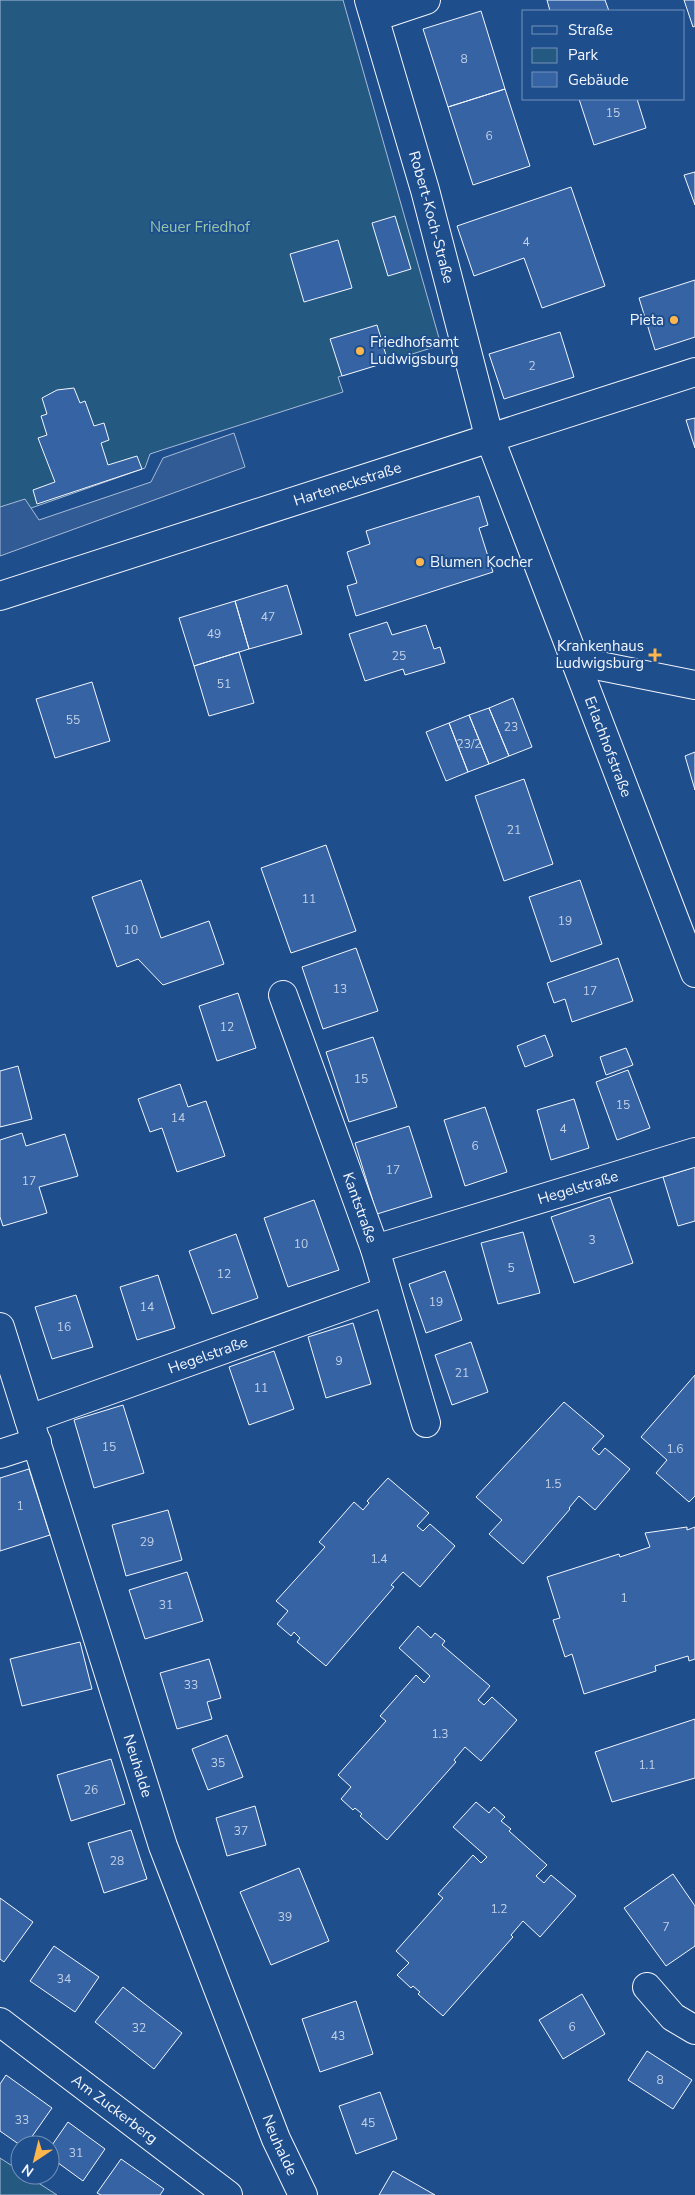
<svg xmlns="http://www.w3.org/2000/svg" width="695" height="2195" viewBox="0 0 695 2195" font-family="'Nunito Sans',sans-serif">
  <rect width="100%" height="100%" fill="#1f4e8c"/>
  <path fill="#245a82" stroke="#a8bbd7" d="M 0,0 L 343,0 L 441,345 L 338,377 L 343,392 L 162,450 L 150,454 L 145,468 L 0,519 Z
    M 0,2158 L 20,2171 L 20,2175 L 26,2175 L 57,2195 L 0,2195 Z"/>
  <path fill="#305b95" stroke="#a8bbd7" d="M 234,433 L 245,467 L 0,556 L 0,507 L 25,499 L 39,520 L 151,482 L 163,458 Z"/>
  <path fill="#3563a3" stroke="#f2f6ff" d="M 547,0 L 605,0 L 609,11 L 550,11 Z
    M 684,0 L 695,0 L 695,26 L 693,27 Z
    M 481,11 L 505,89 L 448,107 L 423,29 Z
    M 505,89 L 530,166 L 473,185 L 448,107 Z
    M 579,99 L 637,99 L 646,128 L 594,145 Z
    M 695,172 L 695,205 L 684,175 Z
    M 571,187 L 605,286 L 542,308 L 524,258 L 474,276 L 457,226 Z
    M 395,216 L 411,269 L 388,276 L 372,223 Z
    M 338,240 L 352,288 L 304,302 L 290,254 Z
    M 695,280 L 695,337 L 655,350 L 639,298 Z
    M 377,325 L 388,362 L 342,376 L 330,339 Z
    M 560,332 L 574,377 L 504,399 L 489,354 Z
    M 74,388 L 80,403 L 85,401 L 94,426 L 104,423 L 109,440 L 101,443 L 108,465 L 137,456 L 142,469 L 37,504 L 33,490 L 55,482 L 38,438 L 47,435 L 41,416 L 47,414 L 42,398 L 57,390 Z
    M 695,418 L 695,448 L 686,420 Z
    M 479,496 L 488,525 L 479,528 L 493,572 L 356,616 L 347,586 L 357,583 L 347,552 L 370,544 L 366,531 Z
    M 287,585 L 302,634 L 249,649 L 235,601 Z
    M 235,601 L 249,649 L 194,666 L 179,618 Z
    M 387,622 L 392,635 L 426,625 L 434,649 L 440,647 L 445,663 L 405,675 L 403,669 L 365,681 L 349,634 Z
    M 239,652 L 254,703 L 209,716 L 194,666 Z
    M 92,682 L 110,741 L 55,758 L 36,699 Z
    M 513,698 L 532,747 L 509,756 L 489,708 Z
    M 489,708 L 509,756 L 489,764 L 469,715 Z
    M 469,715 L 489,764 L 468,772 L 449,723 Z
    M 449,723 L 468,772 L 446,781 L 426,732 Z
    M 695,752 L 695,790 L 685,756 Z
    M 524,779 L 553,864 L 504,881 L 475,796 Z
    M 326,845 L 356,931 L 291,953 L 261,868 Z
    M 141,880 L 161,938 L 209,921 L 224,964 L 163,985 L 138,959 L 117,967 L 92,897 Z
    M 580,880 L 602,944 L 551,962 L 529,897 Z
    M 356,948 L 378,1011 L 323,1029 L 302,967 Z
    M 618,958 L 633,1001 L 572,1022 L 565,999 L 554,1003 L 547,983 Z
    M 238,993 L 256,1048 L 217,1061 L 199,1006 Z
    M 545,1035 L 553,1056 L 525,1067 L 517,1046 Z
    M 373,1037 L 397,1107 L 349,1122 L 326,1052 Z
    M 626,1048 L 633,1065 L 606,1075 L 600,1057 Z
    M 18,1066 L 32,1119 L 0,1127 L 0,1071 Z
    M 628,1070 L 650,1128 L 617,1140 L 596,1082 Z
    M 180,1084 L 188,1107 L 206,1101 L 225,1156 L 177,1172 L 162,1128 L 150,1132 L 138,1099 Z
    M 574,1099 L 589,1148 L 551,1160 L 537,1110 Z
    M 485,1107 L 507,1172 L 465,1186 L 444,1120 Z
    M 409,1126 L 432,1197 L 377,1214 L 355,1143 Z
    M 22,1133 L 26,1146 L 65,1134 L 78,1176 L 39,1187 L 47,1213 L 3,1226 L 0,1217 L 0,1140 Z
    M 695,1167 L 695,1221 L 678,1226 L 663,1177 Z
    M 610,1197 L 633,1263 L 574,1283 L 551,1217 Z
    M 314,1200 L 339,1270 L 288,1287 L 264,1218 Z
    M 523,1232 L 540,1293 L 498,1304 L 481,1243 Z
    M 236,1234 L 258,1298 L 212,1314 L 189,1251 Z
    M 445,1271 L 462,1320 L 426,1333 L 409,1284 Z
    M 158,1275 L 175,1328 L 137,1340 L 120,1287 Z
    M 76,1295 L 93,1347 L 52,1359 L 35,1307 Z
    M 353,1323 L 371,1384 L 326,1398 L 308,1337 Z
    M 471,1342 L 488,1392 L 452,1405 L 435,1355 Z
    M 274,1351 L 294,1409 L 249,1425 L 229,1367 Z
    M 695,1375 L 695,1496 L 689,1502 L 656,1473 L 667,1460 L 641,1437 Z
    M 564,1402 L 604,1436 L 592,1449 L 599,1455 L 605,1448 L 630,1469 L 595,1510 L 579,1496 L 569,1508 L 570,1509 L 523,1564 L 489,1534 L 502,1520 L 476,1497 Z
    M 123,1405 L 144,1473 L 94,1488 L 74,1420 Z
    M 29,1469 L 50,1535 L 0,1551 L 0,1478 Z
    M 388,1478 L 429,1513 L 417,1526 L 423,1531 L 430,1524 L 455,1546 L 420,1587 L 403,1572 L 391,1585 L 394,1587 L 326,1666 L 297,1642 L 300,1638 L 294,1632 L 291,1636 L 277,1624 L 288,1611 L 276,1601 L 325,1547 L 319,1542 L 354,1502 L 363,1510 L 369,1503 L 367,1501 Z
    M 168,1510 L 182,1560 L 126,1576 L 112,1525 Z
    M 687,1527 L 687,1530 L 695,1527 L 695,1659 L 689,1661 L 688,1656 L 655,1666 L 656,1671 L 584,1694 L 572,1654 L 565,1657 L 553,1620 L 560,1618 L 547,1577 L 619,1554 L 620,1557 L 650,1547 L 645,1533 Z
    M 187,1572 L 203,1621 L 145,1639 L 129,1590 Z
    M 418,1626 L 431,1638 L 435,1633 L 445,1641 L 442,1645 L 490,1686 L 478,1700 L 484,1705 L 492,1697 L 517,1720 L 481,1761 L 465,1747 L 454,1760 L 456,1762 L 387,1840 L 360,1816 L 362,1814 L 355,1808 L 353,1810 L 341,1799 L 351,1787 L 338,1775 L 386,1721 L 380,1716 L 416,1675 L 424,1683 L 430,1676 L 399,1648 Z
    M 80,1642 L 92,1689 L 22,1706 L 10,1659 Z
    M 209,1659 L 221,1698 L 207,1702 L 212,1719 L 177,1729 L 160,1673 Z
    M 695,1719 L 695,1778 L 612,1802 L 595,1752 Z
    M 227,1735 L 243,1777 L 208,1790 L 192,1749 Z
    M 111,1759 L 125,1804 L 71,1821 L 57,1775 Z
    M 476,1802 L 489,1813 L 494,1807 L 505,1817 L 501,1821 L 511,1829 L 509,1831 L 547,1865 L 536,1876 L 544,1883 L 551,1875 L 576,1896 L 540,1937 L 523,1921 L 511,1935 L 513,1937 L 443,2016 L 418,1994 L 420,1992 L 413,1986 L 411,1988 L 397,1975 L 409,1963 L 396,1951 L 443,1898 L 438,1894 L 473,1855 L 481,1863 L 487,1857 L 453,1827 Z
    M 255,1806 L 266,1845 L 227,1856 L 216,1818 Z
    M 131,1830 L 147,1879 L 104,1893 L 88,1843 Z
    M 299,1868 L 329,1941 L 271,1965 L 240,1892 Z
    M 673,1874 L 695,1906 L 695,1946 L 666,1966 L 624,1908 Z
    M 0,1898 L 33,1922 L 4,1962 L 0,1959 Z
    M 54,1946 L 99,1977 L 75,2012 L 30,1981 Z
    M 123,1987 L 182,2033 L 154,2069 L 95,2022 Z
    M 582,1994 L 605,2034 L 563,2059 L 539,2020 Z
    M 356,2001 L 373,2054 L 320,2072 L 302,2019 Z
    M 647,2051 L 692,2080 L 673,2109 L 628,2080 Z
    M 6,2075 L 52,2108 L 26,2145 L 20,2145 L 0,2131 L 0,2084 Z
    M 380,2092 L 397,2139 L 356,2154 L 339,2106 Z
    M 68,2122 L 105,2149 L 83,2181 L 50,2157 L 50,2148 Z
    M 121,2159 L 164,2189 L 160,2195 L 101,2195 L 97,2193 Z
    M 393,2171 L 435,2195 L 379,2195 Z"/>
  <g fill="none" stroke-linecap="round" stroke-linejoin="round">
    <g stroke="#f2f6ff" stroke-width="30">
      <g id="minor">
        <path id="s1" d="M 369,0 L 425,190 L 489,436 L 695,973"/>
        <path d="M 375,17 L 426,0"/>
        <path id="s2" d="M 0,596 L 695,372"/>
        <path d="M 575,661 L 695,685"/>
        <path id="s3" d="M 283,995 L 375,1249 L 426,1423"/>
        <path id="s4" d="M 375,1249 L 695,1152"/>
        <path id="s5" d="M 0,1327 L 163,1846 L 276,2139 L 303,2195"/>
        <path id="s6" d="M 29,1419 L 387,1291"/>
        <path d="M 0,1454 L 37,1442"/>
        <path d="M 647,1987 L 673,2017 L 695,2030"/>
        <path id="s7" d="M 0,2022 L 228,2195"/>
      </g>
    </g>
    <use href="#minor" stroke="#1f4e8c" stroke-width="28"/>
  </g>
  <g fill="#ffb74d" stroke="#1f4e8c" stroke-width="2">
    <circle cx="674" cy="320" r="5"/>
    <circle cx="360" cy="351" r="5"/>
    <circle cx="420" cy="562" r="5"/>
    <path d="M652.5 647.5h5v5h5v5h-5v5h-5v-5h-5v-5h5z"/>
  </g>
  <g text-anchor="middle" dominant-baseline="central" stroke-width="4" stroke-linejoin="round" paint-order="stroke">
    <g font-size="12" fill="#c3d1e8">
      <text x="464" y="59">8</text>
      <text x="613" y="113">15</text>
      <text x="489" y="136">6</text>
      <text x="526" y="242">4</text>
      <text x="532" y="366">2</text>
      <text x="268" y="617">47</text>
      <text x="214" y="634">49</text>
      <text x="399" y="656">25</text>
      <text x="224" y="684">51</text>
      <text x="73" y="720">55</text>
      <text x="511" y="727">23</text>
      <text x="469" y="744">23/2</text>
      <text x="514" y="830">21</text>
      <text x="309" y="899">11</text>
      <text x="565" y="921">19</text>
      <text x="131" y="930">10</text>
      <text x="340" y="989">13</text>
      <text x="590" y="991">17</text>
      <text x="227" y="1027">12</text>
      <text x="361" y="1079">15</text>
      <text x="623" y="1105">15</text>
      <text x="178" y="1118">14</text>
      <text x="563" y="1129">4</text>
      <text x="475" y="1146">6</text>
      <text x="393" y="1170">17</text>
      <text x="29" y="1181">17</text>
      <text x="592" y="1240">3</text>
      <text x="301" y="1244">10</text>
      <text x="511" y="1268">5</text>
      <text x="224" y="1274">12</text>
      <text x="436" y="1302">19</text>
      <text x="147" y="1307">14</text>
      <text x="64" y="1327">16</text>
      <text x="339" y="1361">9</text>
      <text x="462" y="1373">21</text>
      <text x="261" y="1388">11</text>
      <text x="109" y="1447">15</text>
      <text x="675" y="1449">1.6</text>
      <text x="553" y="1484">1.5</text>
      <text x="20" y="1506">1</text>
      <text x="147" y="1542">29</text>
      <text x="379" y="1559">1.4</text>
      <text x="624" y="1598">1</text>
      <text x="166" y="1605">31</text>
      <text x="191" y="1685">33</text>
      <text x="440" y="1734">1.3</text>
      <text x="218" y="1763">35</text>
      <text x="647" y="1765">1.1</text>
      <text x="91" y="1790">26</text>
      <text x="241" y="1831">37</text>
      <text x="117" y="1861">28</text>
      <text x="499" y="1909">1.2</text>
      <text x="285" y="1917">39</text>
      <text x="666" y="1927">7</text>
      <text x="64" y="1979">34</text>
      <text x="572" y="2027">6</text>
      <text x="139" y="2028">32</text>
      <text x="338" y="2036">43</text>
      <text x="660" y="2080">8</text>
      <text x="22" y="2120">33</text>
      <text x="368" y="2123">45</text>
      <text x="76" y="2153">31</text>
    </g>
    <g font-size="15" fill="#f2f6ff" stroke="#1f4e8c">
      <text stroke="none"><textPath href="#s1" startOffset="226">Robert-Koch-Straße</textPath></text>
      <text stroke="none"><textPath href="#s2" startOffset="365">Harteneckstraße</textPath></text>
      <text stroke="none"><textPath href="#s1" startOffset="785">Erlachhofstraße</textPath></text>
      <text stroke="none"><textPath href="#s4" startOffset="212">Hegelstraße</textPath></text>
      <text stroke="none"><textPath href="#s3" startOffset="226">Kantstraße</textPath></text>
      <text stroke="none"><textPath href="#s6" startOffset="190">Hegelstraße</textPath></text>
      <text stroke="none"><textPath href="#s5" startOffset="460">Neuhalde</textPath></text>
      <text stroke="none"><textPath href="#s7" startOffset="144">Am Zuckerberg</textPath></text>
      <text stroke="none"><textPath href="#s5" startOffset="865">Neuhalde</textPath></text>
    </g>
    <g font-size="15" fill="#97c8a6" stroke="#1f4e8c">
      <text x="200" y="227">Neuer Friedhof</text>
    </g>
    <g font-size="15" fill="#f2f6ff" stroke="#1f4e8c" text-anchor="end">
      <text x="664" y="320">Pieta</text>
      <text x="370" y="342" text-anchor="start">Friedhofsamt<tspan x="370" dy="17">Ludwigsburg</tspan></text>
      <text x="430" y="562" text-anchor="start">Blumen Kocher</text>
      <text x="644" y="646">Krankenhaus<tspan x="644" dy="17">Ludwigsburg</tspan></text>
    </g>
  </g>
  <rect x="522" y="10" width="162" height="90" fill="#1f4e8c" stroke="#7391ba"/>
  <rect x="532" y="26" width="25" height="8" fill="#1f4e8c" stroke="#7391ba"/>
  <text x="568" y="35" font-size="15" fill="#f2f6ff">Straße</text>
  <rect x="532" y="48" width="25" height="15" fill="#245a82" stroke="#7391ba"/>
  <text x="568" y="60" font-size="15" fill="#f2f6ff">Park</text>
  <rect x="532" y="72" width="25" height="15" fill="#3563a3" stroke="#7391ba"/>
  <text x="568" y="85" font-size="15" fill="#f2f6ff">Gebäude</text>
  <g transform="translate(35 2160) rotate(215)"><circle r="24" fill="#1f4e8c" stroke="#7391ba"/>
  <path d="M0-4L9 19L0 12L-9 19Z" fill="#ffb74d"/>
  <text y="-8" font-size="14" font-weight="bold" text-anchor="middle" fill="#f2f6ff">N</text>
  </g>
</svg>
